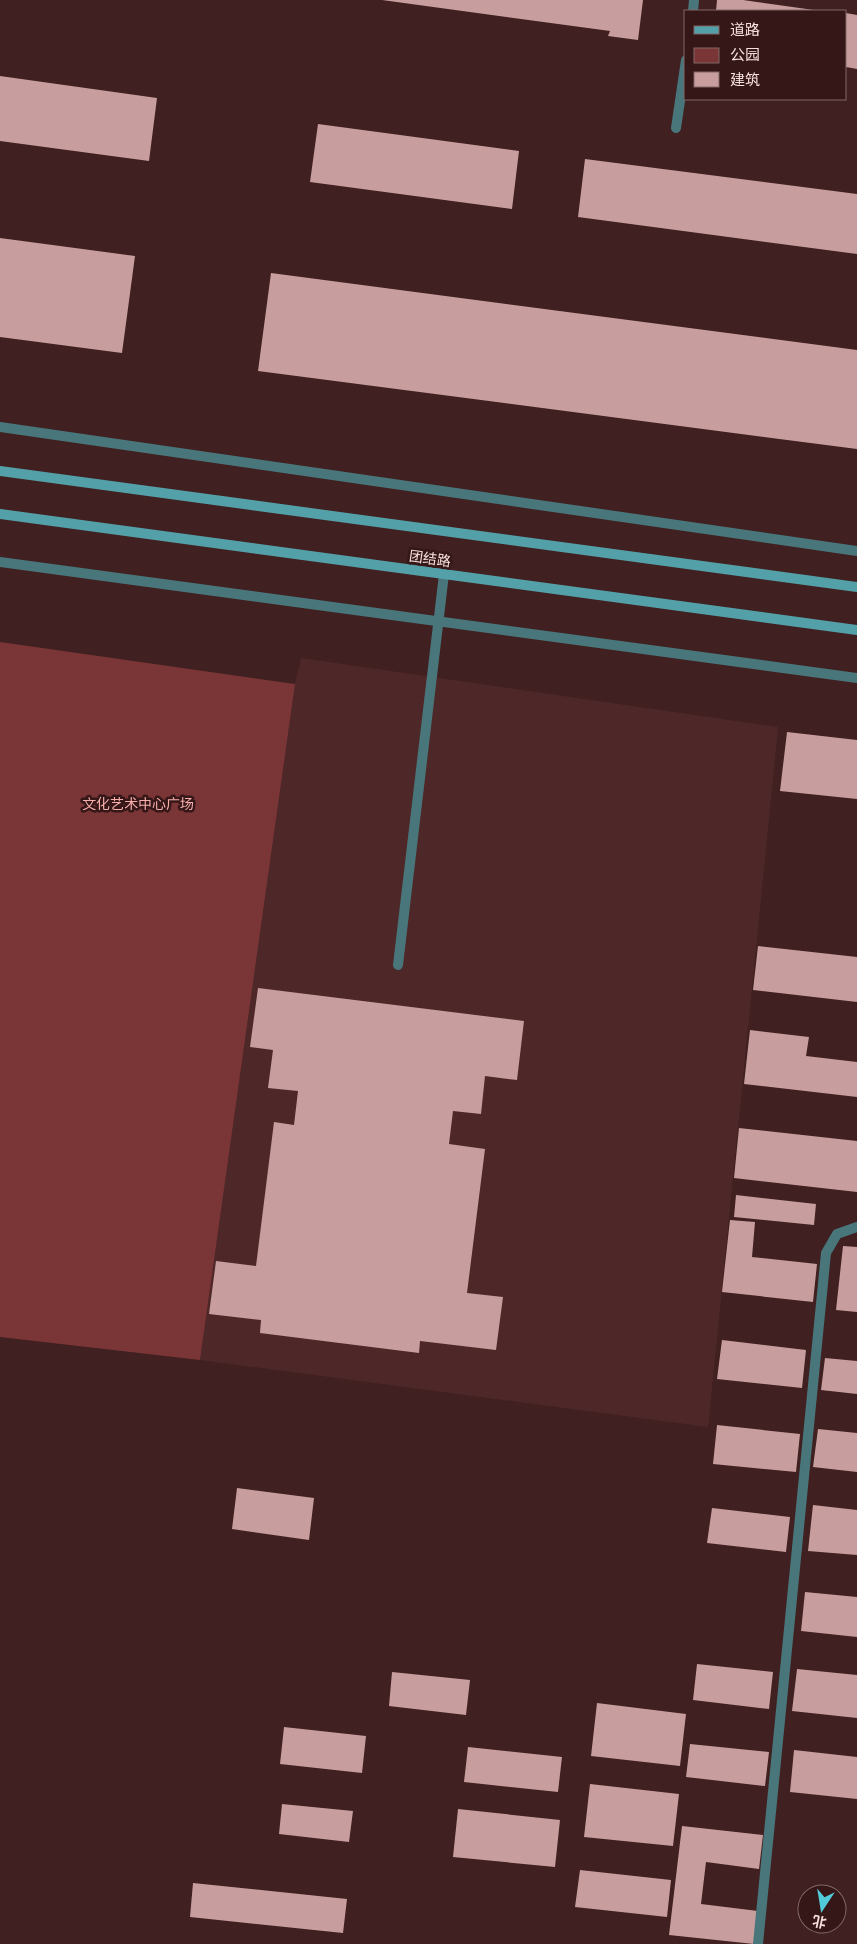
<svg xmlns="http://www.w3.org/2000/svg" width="857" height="1944" viewBox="0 0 857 1944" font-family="'Golos Text','Noto Sans SC',sans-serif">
  <rect width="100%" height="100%" fill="#402020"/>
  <path fill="#4e2828" d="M 301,658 L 778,727 L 708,1427 L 200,1360 L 295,684 Z"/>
  <path fill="#7a3537" d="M 0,642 L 295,684 L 200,1360 L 0,1337 Z"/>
  <path fill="#c79e9d" d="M 382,0 L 643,0 L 638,40 L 608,36 L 610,31 Z
    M 717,0 L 743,0 L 821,11 L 716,11 Z
    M 846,13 L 857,15 L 857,69 L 846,67 Z
    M 0,76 L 157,98 L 149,161 L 0,141 Z
    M 318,124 L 519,151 L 512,209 L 310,182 Z
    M 585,159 L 857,194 L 857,254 L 578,217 Z
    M 0,238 L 135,256 L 122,353 L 0,337 Z
    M 271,273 L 857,350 L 857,449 L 258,371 Z
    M 787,732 L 857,740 L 857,799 L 780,791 Z
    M 758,946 L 857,957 L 857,1002 L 753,990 Z
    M 258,988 L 524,1021 L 517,1080 L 485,1076 L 481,1114 L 453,1111 L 449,1144 L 485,1149 L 467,1293 L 503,1297 L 496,1350 L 420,1341 L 419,1353 L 260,1333 L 261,1320 L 209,1314 L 216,1261 L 256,1266 L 274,1122 L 294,1125 L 298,1091 L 268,1088 L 273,1050 L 250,1047 Z
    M 750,1030 L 809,1037 L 806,1056 L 857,1062 L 857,1097 L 744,1084 Z
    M 739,1128 L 857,1141 L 857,1192 L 734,1178 Z
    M 736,1195 L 816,1204 L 814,1225 L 734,1217 Z
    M 730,1220 L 755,1222 L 752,1257 L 817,1264 L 813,1302 L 722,1292 Z
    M 843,1246 L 857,1247 L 857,1312 L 836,1310 Z
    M 722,1340 L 806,1350 L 802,1388 L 717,1379 Z
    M 825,1358 L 857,1361 L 857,1394 L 821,1390 Z
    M 717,1425 L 800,1434 L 796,1472 L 713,1464 Z
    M 818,1429 L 857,1433 L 857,1472 L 813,1467 Z
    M 237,1488 L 314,1498 L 309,1540 L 232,1529 Z
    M 813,1505 L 857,1510 L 857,1555 L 808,1551 Z
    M 712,1508 L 790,1517 L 786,1552 L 707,1543 Z
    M 805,1592 L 857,1597 L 857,1637 L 801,1631 Z
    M 697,1664 L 773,1672 L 769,1709 L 693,1700 Z
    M 797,1669 L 857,1675 L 857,1718 L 792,1711 Z
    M 392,1672 L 470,1680 L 466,1715 L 389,1706 Z
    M 597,1703 L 686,1714 L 680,1766 L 591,1756 Z
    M 284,1727 L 366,1736 L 362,1773 L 280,1764 Z
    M 690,1744 L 769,1752 L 765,1786 L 686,1777 Z
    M 468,1747 L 562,1757 L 558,1792 L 464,1782 Z
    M 794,1750 L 857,1757 L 857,1799 L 790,1792 Z
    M 590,1784 L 679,1794 L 673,1846 L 584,1837 Z
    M 282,1804 L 353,1811 L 349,1842 L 279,1834 Z
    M 458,1809 L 560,1820 L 555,1867 L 453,1857 Z
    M 682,1826 L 763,1835 L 759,1869 L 706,1862 L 701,1904 L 758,1911 L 754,1944 L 669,1935 Z
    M 580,1870 L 671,1880 L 667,1917 L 575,1907 Z
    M 193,1883 L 347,1899 L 343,1933 L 190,1917 Z"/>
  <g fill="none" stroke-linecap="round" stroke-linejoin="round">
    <path stroke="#48767b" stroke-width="10" d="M 693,11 L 694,0
      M 676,128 L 686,60
      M 398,965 L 444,574"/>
    <path stroke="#48767b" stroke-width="10" d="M 0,427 L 857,551
      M 0,562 L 857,678
      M 758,1944 L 826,1253 L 837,1234 L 857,1227"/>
    <path stroke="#53a0a9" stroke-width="10" d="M 0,471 L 857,587
      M 0,514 L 857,630"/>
  </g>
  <g text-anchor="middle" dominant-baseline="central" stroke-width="5" stroke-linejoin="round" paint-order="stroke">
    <g font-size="14" fill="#f6e0df" stroke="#351717">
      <text transform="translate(430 558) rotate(8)">团结路</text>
    </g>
    <g font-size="14" fill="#f7aeac" stroke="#351717">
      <text x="138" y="803">文化艺术中心广场</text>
    </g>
  </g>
  <rect x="684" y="10" width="162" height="90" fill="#351717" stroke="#826767"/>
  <rect x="694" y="26" width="25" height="8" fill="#53a0a9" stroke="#826767"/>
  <text x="730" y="35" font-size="15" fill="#f6e0df">道路</text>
  <rect x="694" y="48" width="25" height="15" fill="#7a3537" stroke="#826767"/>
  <text x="730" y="60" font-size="15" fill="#f6e0df">公园</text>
  <rect x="694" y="72" width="25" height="15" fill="#c79e9d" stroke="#826767"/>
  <text x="730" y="85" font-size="15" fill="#f6e0df">建筑</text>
  <g transform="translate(822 1909) rotate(192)"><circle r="24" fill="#351717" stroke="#826767"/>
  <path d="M0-4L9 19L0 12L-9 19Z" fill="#52cbd9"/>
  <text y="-8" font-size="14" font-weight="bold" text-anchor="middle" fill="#f6e0df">北</text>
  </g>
</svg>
